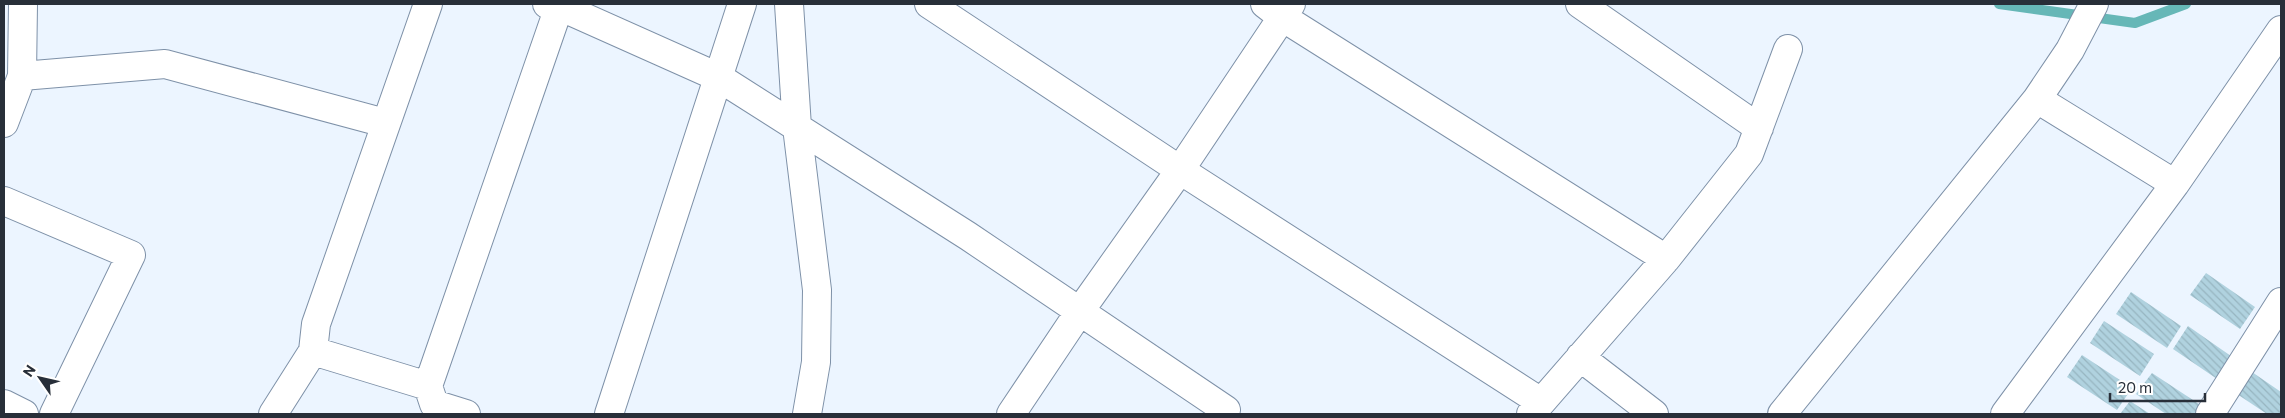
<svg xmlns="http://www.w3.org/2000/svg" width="2285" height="418" viewBox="0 0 2285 418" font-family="Commissioner,sans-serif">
  <defs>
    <pattern id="building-back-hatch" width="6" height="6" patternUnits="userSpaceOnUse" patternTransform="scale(1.25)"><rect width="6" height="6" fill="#b0d2df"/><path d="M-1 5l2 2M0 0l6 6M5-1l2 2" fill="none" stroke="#97b5c0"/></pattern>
  </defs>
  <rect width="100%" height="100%" fill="#ecf5ff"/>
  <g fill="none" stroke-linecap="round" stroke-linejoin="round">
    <path stroke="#66b7b7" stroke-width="10" d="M 1999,4 L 2135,23 L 2186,4"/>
  </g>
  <path fill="url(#building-back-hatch)" d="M 2206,273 L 2255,307 L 2240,329 L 2190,295 Z
    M 2131,292 L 2181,326 L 2167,348 L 2116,314 Z
    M 2104,321 L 2154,354 L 2140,376 L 2090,343 Z
    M 2188,326 L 2238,361 L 2223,383 L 2173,349 Z
    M 2082,355 L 2132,388 L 2117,410 L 2067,377 Z
    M 2249,370 L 2281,392 L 2281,414 L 2267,414 L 2234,392 Z
    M 2152,373 L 2202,406 L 2196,414 L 2166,414 L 2136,394 Z
    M 2130,401 L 2150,414 L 2120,414 Z"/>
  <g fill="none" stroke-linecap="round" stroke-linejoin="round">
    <g stroke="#7e91a8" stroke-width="30">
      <path id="street" d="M 547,4 L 559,6 L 718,77 L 968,236 L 1226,410 L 1223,414
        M 789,4 L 797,127 L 817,290 L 816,362 L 807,414
        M 929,4 L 1180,170 L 1541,402
        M 1265,4 L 1282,17 L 1666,259
        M 1580,4 L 1759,128
        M 22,76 L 165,64 L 385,123
        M 4,123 L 22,76 L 23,4
        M 2175,184 L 2281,30
        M 4,201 L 131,255 L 54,414
        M 313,351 L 428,386
        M 1580,357 L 1654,414
        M 4,404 L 24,414
        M 273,414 L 313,351 L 316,324 L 428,4
        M 466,414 L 434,404 L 428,386 L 560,4
        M 609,414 L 742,4
        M 1011,414 L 1080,311 L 1180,170 L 1291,4
        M 1531,414 L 1666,259 L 1749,154 L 1788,49
        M 1782,414 L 2037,99 L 2070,50 L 2094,4
        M 2005,414 L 2175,184 L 2037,99
        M 2210,414 L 2281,302"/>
    </g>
    <use href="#street" stroke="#fff" stroke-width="28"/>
  </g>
  <rect width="2285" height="418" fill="none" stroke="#282f39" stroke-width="10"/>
  <g transform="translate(40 378) rotate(304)" stroke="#ffffff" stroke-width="4" paint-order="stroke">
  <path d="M0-4L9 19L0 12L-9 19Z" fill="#282f39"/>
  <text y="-8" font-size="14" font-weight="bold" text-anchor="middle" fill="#282f39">N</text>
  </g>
  <path d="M2110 393v8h95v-8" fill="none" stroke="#282f39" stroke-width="2.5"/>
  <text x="2118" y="393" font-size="15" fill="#282f39" stroke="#ffffff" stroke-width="4" paint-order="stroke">20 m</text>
</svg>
